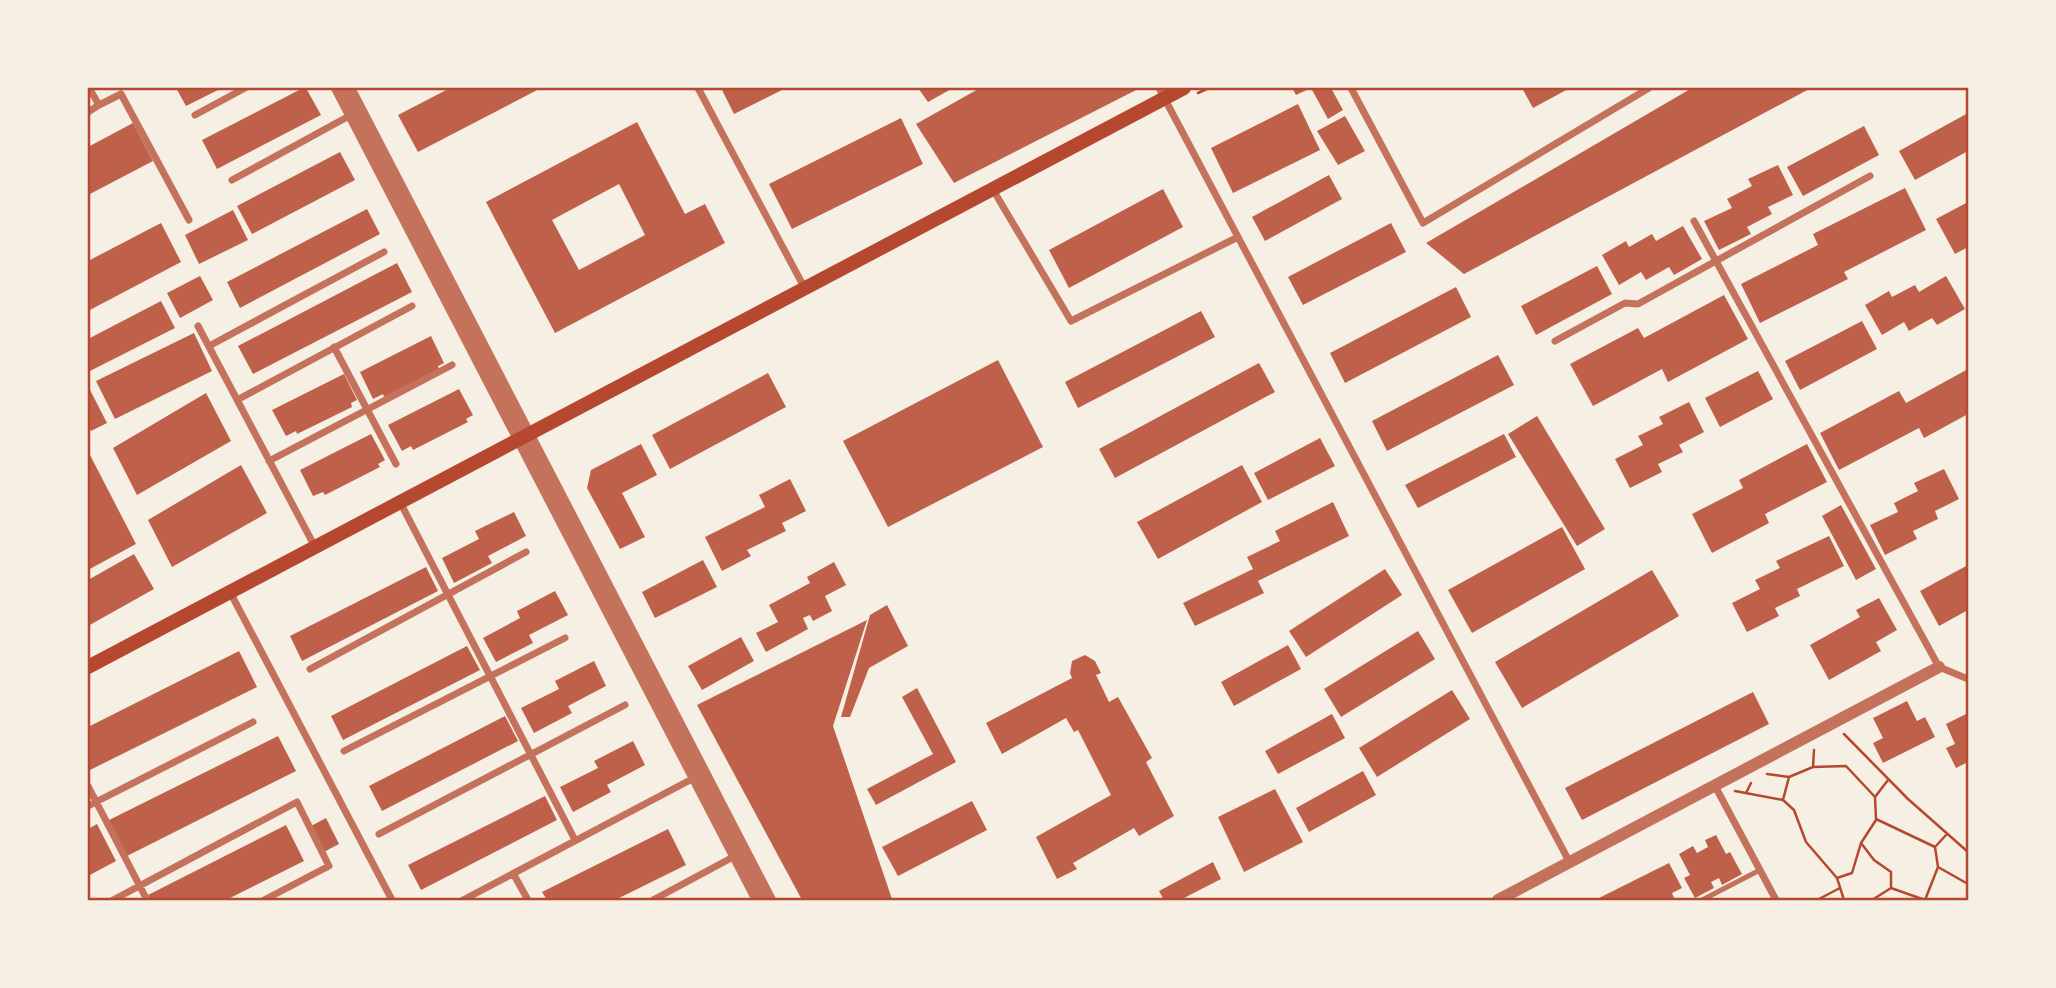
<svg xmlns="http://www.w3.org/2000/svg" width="2056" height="988" viewBox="0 0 2056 988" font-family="'PT Serif',serif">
  <rect width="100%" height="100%" fill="#f6efe4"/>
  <path fill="#bf614a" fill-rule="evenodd" d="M 176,88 L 222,88 L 186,106 Z
    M 303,88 L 306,88 L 321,115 L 217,169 L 202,140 Z
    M 450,88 L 541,88 L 418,152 L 398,115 Z
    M 721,88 L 786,88 L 734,114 Z
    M 918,88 L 953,88 L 928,102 Z
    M 980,88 L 1140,88 L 954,183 L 916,124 Z
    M 1292,88 L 1311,88 L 1296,95 Z
    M 1311,88 L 1331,88 L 1343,110 L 1328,119 Z
    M 1522,88 L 1570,88 L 1533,108 Z
    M 1692,88 L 1811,88 L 1464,274 L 1426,243 Z
    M 1298,104 L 1320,150 L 1233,193 L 1211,148 Z
    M 1968,113 L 1968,151 L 1915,180 L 1899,151 Z
    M 1345,116 L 1365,151 L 1338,165 L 1317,131 Z
    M 901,118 L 923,164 L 792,229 L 769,184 Z
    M 637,122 L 685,214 L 705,204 L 725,243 L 555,333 L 486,202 ZM 619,184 L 645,235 L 579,270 L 552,220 Z
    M 133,123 L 153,161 L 88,195 L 88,147 Z
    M 1864,126 L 1879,155 L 1803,196 L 1787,167 Z
    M 340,152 L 355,180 L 252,234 L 237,206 Z
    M 1778,165 L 1793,195 L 1768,207 L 1772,214 L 1747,227 L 1751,234 L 1719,250 L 1704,221 L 1732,208 L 1727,199 L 1752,186 L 1748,179 Z
    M 1329,175 L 1342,199 L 1265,241 L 1252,217 Z
    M 1905,188 L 1926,230 L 1844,272 L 1848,279 L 1760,323 L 1741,284 L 1818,245 L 1813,234 Z
    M 1163,189 L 1183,227 L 1069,288 L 1049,250 Z
    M 1968,202 L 1968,247 L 1955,254 L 1936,219 Z
    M 367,209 L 380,234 L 240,308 L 227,282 Z
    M 233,210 L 248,240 L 199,264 L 185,235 Z
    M 161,223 L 181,262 L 88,311 L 88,261 Z
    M 1391,223 L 1406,252 L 1303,305 L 1288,277 Z
    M 1683,226 L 1702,259 L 1674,275 L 1669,267 L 1646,280 L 1641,272 L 1619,285 L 1602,255 L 1626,241 L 1629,247 L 1652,234 L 1656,241 Z
    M 397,263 L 412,292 L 253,374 L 238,346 Z
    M 1597,266 L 1612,294 L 1536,335 L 1521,306 Z
    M 200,276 L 213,300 L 180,318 L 167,293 Z
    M 1946,276 L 1965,309 L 1937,325 L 1932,318 L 1909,331 L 1904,322 L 1882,335 L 1865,305 L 1889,291 L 1892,297 L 1915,285 L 1919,292 Z
    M 1456,287 L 1471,317 L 1345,383 L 1330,353 Z
    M 1724,295 L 1748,339 L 1668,382 L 1662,369 L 1593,406 L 1570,364 L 1638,328 L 1644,338 Z
    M 161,301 L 175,328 L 88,372 L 88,339 Z
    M 1201,311 L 1215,337 L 1078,408 L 1065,382 Z
    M 1862,321 L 1877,349 L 1800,390 L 1785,361 Z
    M 194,333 L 212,371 L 115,419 L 96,381 Z
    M 431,336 L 444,363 L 438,366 L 439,369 L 384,397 L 383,394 L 373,399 L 360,372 Z
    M 1498,355 L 1514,385 L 1387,451 L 1372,421 Z
    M 998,360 L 1043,447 L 888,527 L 843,441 Z
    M 1259,363 L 1275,392 L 1115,478 L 1099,449 Z
    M 1968,369 L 1968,414 L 1924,438 L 1919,428 L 1839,470 L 1820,433 L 1899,391 L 1906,403 Z
    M 1758,371 L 1773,399 L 1720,427 L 1705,398 Z
    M 768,373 L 786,407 L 670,469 L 652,435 Z
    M 344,374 L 357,400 L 351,403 L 352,407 L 297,434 L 296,431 L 286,436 L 272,410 Z
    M 88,386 L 107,423 L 91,431 L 88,424 Z
    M 459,389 L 473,415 L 466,419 L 468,422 L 413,450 L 411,446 L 402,451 L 388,425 Z
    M 206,393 L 231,441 L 137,495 L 113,448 Z
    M 1689,402 L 1704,432 L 1679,445 L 1683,452 L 1658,464 L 1662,472 L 1630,488 L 1615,459 L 1643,445 L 1638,436 L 1663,424 L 1659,417 Z
    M 1537,416 L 1605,529 L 1577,546 L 1508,434 Z
    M 371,434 L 385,460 L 378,464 L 380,467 L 325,495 L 323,492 L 313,496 L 300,470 Z
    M 1504,434 L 1516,457 L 1418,508 L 1405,485 Z
    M 1320,438 L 1335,466 L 1268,500 L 1254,473 Z
    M 641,444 L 657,475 L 622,493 L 645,537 L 620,549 L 587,488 L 591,470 Z
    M 1807,444 L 1827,482 L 1765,514 L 1769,523 L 1712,553 L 1692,514 L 1743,488 L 1739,480 Z
    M 90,455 L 136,544 L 88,570 L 88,456 Z
    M 241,465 L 267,513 L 172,567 L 148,520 Z
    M 1242,465 L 1262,502 L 1158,559 L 1137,522 Z
    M 1944,469 L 1959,499 L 1935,511 L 1938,519 L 1913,531 L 1917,539 L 1885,555 L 1870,525 L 1898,512 L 1894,503 L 1918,491 L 1914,483 Z
    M 790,479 L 806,511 L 782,523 L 786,531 L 747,550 L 751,556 L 722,571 L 705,537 L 765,507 L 759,495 Z
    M 1333,502 L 1349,536 L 1258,581 L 1264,593 L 1195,626 L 1183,603 L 1253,569 L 1247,557 L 1280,541 L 1275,531 Z
    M 1841,505 L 1876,569 L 1856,580 L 1822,516 Z
    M 514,512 L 526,536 L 488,556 L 492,563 L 454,583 L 442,558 L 479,539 L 475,531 Z
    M 1562,527 L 1585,569 L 1472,633 L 1448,590 Z
    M 1829,536 L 1844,566 L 1797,589 L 1800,596 L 1775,608 L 1779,616 L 1747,632 L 1732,603 L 1760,589 L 1755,580 L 1780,568 L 1776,561 Z
    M 134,554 L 154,589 L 88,626 L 88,580 Z
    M 703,560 L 717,587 L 655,618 L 642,592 Z
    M 834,562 L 846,585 L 825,596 L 832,611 L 813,621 L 810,615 L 803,618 L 808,629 L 766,652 L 756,633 L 778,622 L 769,605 L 810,583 L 807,577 Z
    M 1968,565 L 1968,610 L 1939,626 L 1920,591 Z
    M 426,567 L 438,591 L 302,661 L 290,636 Z
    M 1385,569 L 1402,595 L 1306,657 L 1289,631 Z
    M 1652,570 L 1679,616 L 1522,708 L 1495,662 Z
    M 555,591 L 568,615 L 529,635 L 533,643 L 496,662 L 483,638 L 520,618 L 517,611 Z
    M 1879,598 L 1897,630 L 1876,642 L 1881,651 L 1829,680 L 1810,645 L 1860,617 L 1856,610 Z
    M 887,605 L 908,646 L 869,668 L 850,717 L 841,717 L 870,615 Z
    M 867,620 L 833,726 L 892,899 L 802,900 L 697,705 Z
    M 1418,631 L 1435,659 L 1341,717 L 1324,689 Z
    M 741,637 L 754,661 L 702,690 L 688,666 Z
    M 1288,645 L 1301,669 L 1234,706 L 1221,682 Z
    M 467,646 L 480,670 L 343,740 L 331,716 Z
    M 239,651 L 257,687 L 88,771 L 88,727 Z
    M 1085,655 L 1095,661 L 1101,673 L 1096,675 L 1109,702 L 1118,697 L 1152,758 L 1146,762 L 1174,816 L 1139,836 L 1134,828 L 1073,863 L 1077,869 L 1057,879 L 1036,837 L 1111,795 L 1078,730 L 1074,732 L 1066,718 L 1002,754 L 986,723 L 1072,678 L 1070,673 L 1072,661 Z
    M 594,661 L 606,686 L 568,706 L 572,713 L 534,733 L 521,708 L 559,689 L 555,681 Z
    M 917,688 L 956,762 L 876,805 L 867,789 L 933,754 L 902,697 Z
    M 1452,690 L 1470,719 L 1377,777 L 1359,748 Z
    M 1753,692 L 1769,724 L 1582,820 L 1565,788 Z
    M 1907,701 L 1917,721 L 1925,717 L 1935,737 L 1883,763 L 1873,743 L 1883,738 L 1873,718 Z
    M 1968,713 L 1968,762 L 1956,768 L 1946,748 L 1955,744 L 1946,724 Z
    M 1332,714 L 1345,738 L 1278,774 L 1265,751 Z
    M 505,716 L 518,741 L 382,811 L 369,786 Z
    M 278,736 L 296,771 L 125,857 L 107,821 Z
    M 633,741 L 645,765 L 607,785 L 611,792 L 573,812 L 560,787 L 598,768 L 594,761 Z
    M 1363,771 L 1376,795 L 1309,832 L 1296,808 Z
    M 1275,789 L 1303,842 L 1244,872 L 1218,817 Z
    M 545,796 L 557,820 L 421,890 L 408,865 Z
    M 972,801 L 987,830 L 898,876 L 882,847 Z
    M 326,818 L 339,844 L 322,853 L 309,827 Z
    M 97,824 L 116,861 L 88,876 L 88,829 Z
    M 286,825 L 304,861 L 226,900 L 151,900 L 148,895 Z
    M 668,829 L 686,865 L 615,900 L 547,900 L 542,892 Z
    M 1716,835 L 1726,854 L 1730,852 L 1742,874 L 1722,885 L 1719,878 L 1711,882 L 1714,888 L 1695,898 L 1684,878 L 1690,875 L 1679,854 L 1693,846 L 1697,853 L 1708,847 L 1705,840 Z
    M 1213,862 L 1221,879 L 1180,900 L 1164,900 L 1159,891 Z
    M 1669,863 L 1682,888 L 1672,893 L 1675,900 L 1595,900 Z"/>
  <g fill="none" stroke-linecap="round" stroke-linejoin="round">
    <path stroke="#b5482f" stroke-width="2.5" d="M 1198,93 L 1209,88
      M 1844,734 L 1908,799 L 1968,852
      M 1813,767 L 1814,750
      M 1789,777 L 1813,767 L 1846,766 L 1875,797 L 1876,819 L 1935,847 L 1938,867
      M 1735,791 L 1783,800 L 1789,777 L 1767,774
      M 1746,793 L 1751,783
      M 1875,797 L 1888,780
      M 1783,800 L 1794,810 L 1806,842 L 1837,878 L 1844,900
      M 1861,843 L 1874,860 L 1891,872 L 1891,888
      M 1935,847 L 1947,834
      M 1837,878 L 1852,873 L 1861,843 L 1876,820
      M 1817,900 L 1840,888
      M 1872,900 L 1891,888 L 1925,900
      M 1925,900 L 1938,867 L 1968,884"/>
    <path stroke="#c5725c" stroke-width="5" d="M 1702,900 L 1760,870"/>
    <path stroke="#c5725c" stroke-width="7" d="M 698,88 L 804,287
      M 1159,88 L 1570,863
      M 1351,88 L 1423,223 L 1649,88
      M 99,105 L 121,94 L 189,220
      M 88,112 L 99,105 L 89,88
      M 195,115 L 245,88
      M 232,180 L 351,115
      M 992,188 L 1071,321 L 1238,237
      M 1694,221 L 1939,667 L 1968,679
      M 198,326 L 315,547
      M 1555,341 L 1625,303 L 1638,304 L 1870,176
      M 209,346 L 384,252
      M 334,347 L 396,464
      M 237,400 L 412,306
      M 269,461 L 452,365
      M 400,502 L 575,840
      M 230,592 L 392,900
      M 310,669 L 526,552
      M 344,751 L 565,638
      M 88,786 L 147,900
      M 1715,786 L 1776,900
      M 88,806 L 253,722
      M 379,834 L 625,705
      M 514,875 L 528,900
      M 113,900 L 297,802 L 329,866 L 264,900
      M 463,900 L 694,778
      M 653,900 L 735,856"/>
    <path stroke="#c5725c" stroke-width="12" d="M 337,88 L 758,900
      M 349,88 L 770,900
      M 1498,900 L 1939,667"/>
    <path stroke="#b5482f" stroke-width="14" d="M 88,667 L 1184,88"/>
  </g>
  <rect width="2056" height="988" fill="none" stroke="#f6efe4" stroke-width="178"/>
  <rect x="89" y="89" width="1878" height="810" fill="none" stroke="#b5482f" stroke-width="2.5"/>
</svg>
